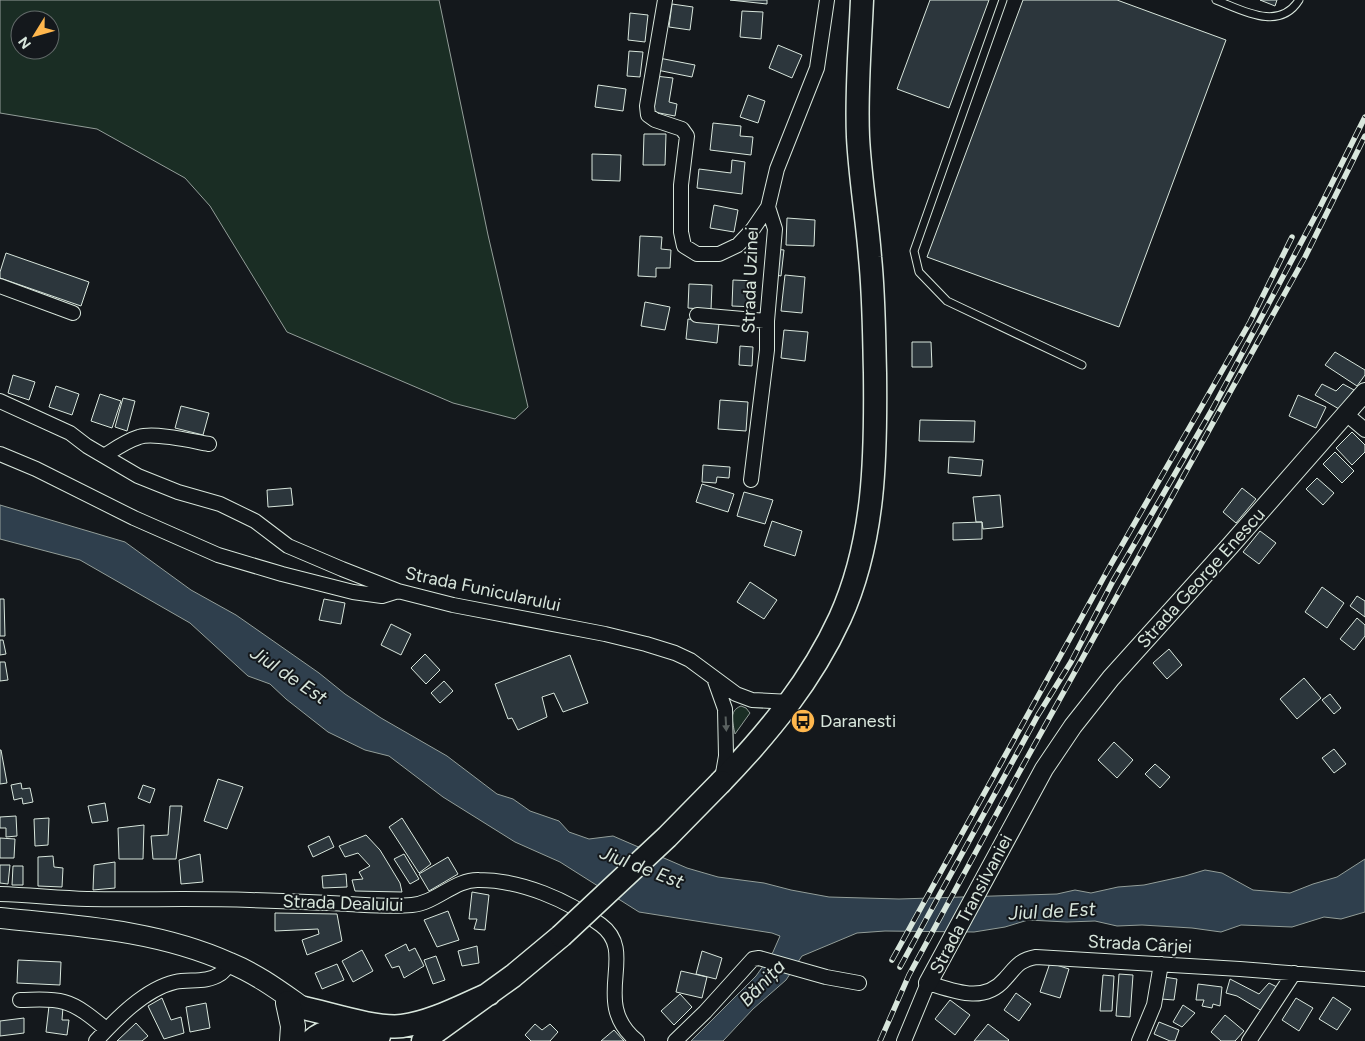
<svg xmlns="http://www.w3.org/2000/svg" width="1365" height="1041" viewBox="0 0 1365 1041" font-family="Figtree,sans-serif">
  <rect width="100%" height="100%" fill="#14181c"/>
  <path fill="#1a2d24" stroke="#939e99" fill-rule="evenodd" d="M 0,0 L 439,0 L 488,235 L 528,407 L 515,419 L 453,403 L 287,332 L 210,206 L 185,178 L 97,129 L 0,113 ZM 20,20 L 50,20 L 50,50 L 20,50 Z
    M 741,706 L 746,708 L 750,713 L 735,734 C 733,723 728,711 741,706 Z"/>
  <path fill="#2f3f4d" stroke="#939e99" d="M 0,505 L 125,542 L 191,590 L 236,615 L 319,673 L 345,694 L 381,718 L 447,756 L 497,794 L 513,799 L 530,811 L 559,821 L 569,832 L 589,839 L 613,836 L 687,868 L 718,877 L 764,883 L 791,890 L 829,897 L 899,899 L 1057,894 L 1075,890 L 1091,893 L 1118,887 L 1144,885 L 1185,876 L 1205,870 L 1222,873 L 1253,890 L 1290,893 L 1313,884 L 1337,877 L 1365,859 L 1365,912 L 1341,919 L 1324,917 L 1292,927 L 1241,925 L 1221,932 L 1192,928 L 1142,925 L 1117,926 L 1095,921 L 1067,922 L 1028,920 L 1005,927 L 974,932 L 885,931 L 857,933 L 802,956 L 786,980 L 753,1009 L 723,1041 L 691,1041 L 756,976 L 773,952 L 780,936 L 772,933 L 639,912 L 560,862 L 515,842 L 443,797 L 389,756 L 365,750 L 328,732 L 286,699 L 270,684 L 248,676 L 190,623 L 80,560 L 0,539 Z"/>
  <path fill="#2c363c" stroke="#d8e6dc" d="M 730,0 L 767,0 L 767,4 Z
    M 930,0 L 989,0 L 949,108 L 897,89 Z
    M 1023,0 L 1117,0 L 1226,40 L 1119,327 L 927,257 Z
    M 1260,0 L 1277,0 L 1275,6 Z
    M 672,4 L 693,7 L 690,30 L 669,27 Z
    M 742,11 L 763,12 L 761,39 L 740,37 Z
    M 630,13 L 648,15 L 645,42 L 628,40 Z
    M 778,45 L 802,55 L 792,78 L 769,68 Z
    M 629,51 L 643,52 L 640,77 L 627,76 Z
    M 659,58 L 695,65 L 692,77 L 657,70 Z
    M 655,76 L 673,78 L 669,102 L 677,104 L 675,116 L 654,112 L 655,101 L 651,100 Z
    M 598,85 L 626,89 L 623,111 L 595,107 Z
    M 748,95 L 765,101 L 758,123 L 740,117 Z
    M 713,123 L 741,126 L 740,136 L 753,137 L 751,155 L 710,150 Z
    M 644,134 L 666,134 L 665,165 L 643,165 Z
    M 592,154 L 621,155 L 620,181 L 592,180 Z
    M 732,160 L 745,162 L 742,194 L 697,188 L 699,169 L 731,173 Z
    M 714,205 L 738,210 L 734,232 L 710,228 Z
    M 787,218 L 815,220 L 814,246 L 786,245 Z
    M 640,236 L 662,237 L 661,249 L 671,250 L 670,268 L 656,268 L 656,277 L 638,276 Z
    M 774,249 L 784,250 L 781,276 L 772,274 Z
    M 6,253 L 89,282 L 81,306 L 0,278 L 0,272 Z
    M 785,275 L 805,277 L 802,313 L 781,311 Z
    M 733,280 L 756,281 L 755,307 L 732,306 Z
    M 689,284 L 712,285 L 711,310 L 688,308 Z
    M 645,302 L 670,307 L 665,330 L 641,326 Z
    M 688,319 L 719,323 L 717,343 L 686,339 Z
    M 784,330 L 808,332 L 805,361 L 781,358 Z
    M 912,342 L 931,342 L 932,367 L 912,367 Z
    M 740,346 L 753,347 L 752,366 L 739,365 Z
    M 1335,352 L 1365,370 L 1365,375 L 1357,386 L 1325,365 Z
    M 13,375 L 35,382 L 29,400 L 8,393 Z
    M 1322,384 L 1336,391 L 1343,384 L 1354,390 L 1339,409 L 1315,395 Z
    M 56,386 L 79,394 L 72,415 L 49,407 Z
    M 100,394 L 121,401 L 112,428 L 91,421 Z
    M 1298,395 L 1326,407 L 1316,428 L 1289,416 Z
    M 123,398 L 135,401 L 127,431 L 115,427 Z
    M 720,400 L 748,402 L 746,431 L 718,429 Z
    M 181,406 L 209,413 L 203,435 L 175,428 Z
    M 920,420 L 975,421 L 974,442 L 919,441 Z
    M 1352,432 L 1365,445 L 1365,452 L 1352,465 L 1336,448 Z
    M 1335,452 L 1354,471 L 1342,483 L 1323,464 Z
    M 949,457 L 983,460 L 981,476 L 948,473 Z
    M 703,465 L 730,467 L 729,478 L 717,477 L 716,483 L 702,482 Z
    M 1317,478 L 1334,493 L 1323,505 L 1306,489 Z
    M 702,484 L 734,494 L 728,512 L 696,502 Z
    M 291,488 L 293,505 L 268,507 L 267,490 Z
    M 1242,488 L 1256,499 L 1236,523 L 1223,512 Z
    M 744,492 L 773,500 L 765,524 L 737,516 Z
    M 1000,495 L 1003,527 L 983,529 L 982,522 L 976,522 L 973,497 Z
    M 772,521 L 802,531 L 795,556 L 764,546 Z
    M 982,522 L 982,539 L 953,540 L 953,523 Z
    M 1260,531 L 1276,543 L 1259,564 L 1243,552 Z
    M 750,582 L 777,600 L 764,619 L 737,602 Z
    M 1322,587 L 1344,603 L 1327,628 L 1305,612 Z
    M 1357,596 L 1365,601 L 1365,617 L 1350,606 Z
    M 0,599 L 4,599 L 5,636 L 0,636 Z
    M 324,599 L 345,603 L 341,624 L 319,620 Z
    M 1357,618 L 1365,625 L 1365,636 L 1354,650 L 1340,639 Z
    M 391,624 L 411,634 L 401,655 L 381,645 Z
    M 0,640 L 3,640 L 6,654 L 0,655 Z
    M 1169,649 L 1182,665 L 1167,679 L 1153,663 Z
    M 425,654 L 440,670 L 426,684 L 411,668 Z
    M 570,655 L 588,703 L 563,712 L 554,693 L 542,697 L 547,717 L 518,730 L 512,718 L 508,719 L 495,684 Z
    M 0,662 L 5,662 L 8,680 L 0,681 Z
    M 1304,678 L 1321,698 L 1297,719 L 1280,699 Z
    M 444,681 L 453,691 L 440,703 L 431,693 Z
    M 1330,694 L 1341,708 L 1334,714 L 1322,700 Z
    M 1114,742 L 1133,760 L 1117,778 L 1098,760 Z
    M 1334,749 L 1346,764 L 1334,773 L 1322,758 Z
    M 0,750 L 1,750 L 7,783 L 0,784 Z
    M 1155,764 L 1170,777 L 1160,788 L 1145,774 Z
    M 218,779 L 243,787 L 227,829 L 204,821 Z
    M 21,783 L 22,789 L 30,788 L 33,802 L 23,804 L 22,798 L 14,800 L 11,785 Z
    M 143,785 L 155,789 L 150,803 L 138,798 Z
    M 105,803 L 108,821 L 92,823 L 88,806 Z
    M 170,806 L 182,806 L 176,859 L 153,859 L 151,836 L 168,835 Z
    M 16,816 L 17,836 L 6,837 L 6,828 L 0,828 L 0,817 Z
    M 49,818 L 48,845 L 35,846 L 34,819 Z
    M 402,818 L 431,864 L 419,873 L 389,827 Z
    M 144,825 L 143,859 L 119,859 L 118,828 Z
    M 366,835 L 380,850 L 400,883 L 402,892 L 355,891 L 352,880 L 363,879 L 359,872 L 370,866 L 358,853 L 345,857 L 339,846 Z
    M 329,836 L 334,847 L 313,857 L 308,846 Z
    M 0,838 L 15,839 L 14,858 L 0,858 Z
    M 200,854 L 203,882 L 181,884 L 179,860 Z
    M 404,854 L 419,879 L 410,884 L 394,859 Z
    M 53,856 L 54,867 L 63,868 L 62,887 L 38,886 L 38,857 Z
    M 448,857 L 458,874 L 429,891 L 419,874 Z
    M 115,862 L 115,888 L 93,890 L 94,865 Z
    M 0,865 L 10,865 L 8,884 L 0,883 Z
    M 13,866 L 23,866 L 23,885 L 12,885 Z
    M 346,874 L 347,887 L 323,888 L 322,876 Z
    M 472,892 L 489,895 L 485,930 L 474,929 L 477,919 L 469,919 Z
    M 448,911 L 459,940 L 437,947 L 424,920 Z
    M 275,913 L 337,914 L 342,941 L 307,955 L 302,940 L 319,934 L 318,929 L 275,931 Z
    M 406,944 L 409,951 L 415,948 L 424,966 L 404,978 L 399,966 L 392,968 L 385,955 Z
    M 477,946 L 479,963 L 462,966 L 458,951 Z
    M 362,950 L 373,971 L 353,982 L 342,961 Z
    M 702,951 L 722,958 L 716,979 L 696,974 Z
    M 436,956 L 445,980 L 433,984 L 424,960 Z
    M 18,960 L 61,962 L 60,985 L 17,983 Z
    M 1050,963 L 1069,969 L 1060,998 L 1040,992 Z
    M 337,964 L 344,980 L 322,989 L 315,973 Z
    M 681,971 L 707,977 L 702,998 L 676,992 Z
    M 1119,974 L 1133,975 L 1130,1017 L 1116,1016 Z
    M 1103,975 L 1114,976 L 1112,1011 L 1100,1011 Z
    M 1164,977 L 1177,979 L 1174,1000 L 1161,999 Z
    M 1230,979 L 1259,994 L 1269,983 L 1279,988 L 1262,1011 L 1237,996 L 1226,993 Z
    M 1198,984 L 1222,987 L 1220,1006 L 1213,1004 L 1212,1008 L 1202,1006 L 1204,1000 L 1196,1000 Z
    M 1016,993 L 1031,1004 L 1019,1021 L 1004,1010 Z
    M 680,994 L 692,1007 L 674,1025 L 661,1011 Z
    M 1333,997 L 1351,1009 L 1337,1030 L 1319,1019 Z
    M 162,998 L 171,1020 L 181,1017 L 184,1033 L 164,1039 L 148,1006 Z
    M 1296,998 L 1313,1008 L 1299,1031 L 1282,1020 Z
    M 950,1000 L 970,1015 L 955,1035 L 935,1019 Z
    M 206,1003 L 210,1028 L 190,1032 L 186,1007 Z
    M 1183,1005 L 1195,1013 L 1182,1027 L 1173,1022 Z
    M 49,1006 L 63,1007 L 62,1020 L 69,1020 L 67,1035 L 46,1032 Z
    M 1225,1015 L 1244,1031 L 1235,1041 L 1221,1041 L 1211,1032 Z
    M 24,1018 L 24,1033 L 0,1036 L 0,1021 Z
    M 1159,1022 L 1179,1030 L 1175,1041 L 1170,1041 L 1154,1034 Z
    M 136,1023 L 148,1036 L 142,1041 L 117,1041 Z
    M 535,1024 L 542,1030 L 550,1024 L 558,1032 L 550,1041 L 531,1041 L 525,1035 Z
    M 988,1024 L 1009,1040 L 1008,1041 L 974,1041 Z
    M 614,1030 L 624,1041 L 601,1041 Z"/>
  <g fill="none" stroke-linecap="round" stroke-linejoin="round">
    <g stroke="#d8e6dc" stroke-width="9">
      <path id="service" d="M 1003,0 L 914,251 L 919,272 L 947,301 L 1082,365
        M 1216,0 C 1242,10 1279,32 1299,0"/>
    </g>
    <g stroke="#d8e6dc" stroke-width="16">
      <path id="minor" d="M 665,0 L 647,106 L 648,115 L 655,120 L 682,129 L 687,136 L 681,185 L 681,232 L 684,246 L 697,254 L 719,254 L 738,245 L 753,229 L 768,207
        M 0,286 L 73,313
        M 697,315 L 767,321
        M 0,401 L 70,433 L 87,446 L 138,476 L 178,492 L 220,504 L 255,521 L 288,546 L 342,569 L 398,591 L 453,605 L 605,634 L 646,644 L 675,653 L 690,660 L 736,694 L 752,700 L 791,702
        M 1346,414 L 1365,430
        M 0,454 L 36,469 L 134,518 L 218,555 L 282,574 L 353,592 L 382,596 L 398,591
        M 104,456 C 115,449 126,441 139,437 C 154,432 192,441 209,444
        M 751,480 L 767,350 L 767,321 L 775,229 L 768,207 L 777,169 L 817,68 L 827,0
        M 714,678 L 725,709 L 726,756 L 722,779
        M 0,894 C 29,895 58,898 87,899 C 141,900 196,898 250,900 C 283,901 315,902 348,904 C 369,905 391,907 412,905 C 436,903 455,879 479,880 C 521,880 568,900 601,925 C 639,953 589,1002 637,1041
        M 20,1000 C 34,1000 50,998 64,1002 C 79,1006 94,1019 106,1029
        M 96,1041 C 116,1019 145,989 175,982 C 190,979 207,983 220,974 C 224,972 227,966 231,963
        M 675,1041 L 705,1012 L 753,959 L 759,958 L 826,977 L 859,983
        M 904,1041 L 928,983 C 954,991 984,1004 1005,979 C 1016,967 1019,960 1036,957 L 1240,969 L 1365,979
        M 1139,1041 L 1154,1005 L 1161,964
        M 1249,1041 L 1294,973"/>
    </g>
    <g stroke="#d8e6dc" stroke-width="20">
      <path id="tertiary" d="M 928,983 L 1044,769 L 1073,726 L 1111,678 L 1230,546 L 1365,392"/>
    </g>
    <g stroke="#d8e6dc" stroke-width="22">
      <path id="secondary" d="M 0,918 C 78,926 157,930 230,963 C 257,974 281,992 304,1008"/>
    </g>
    <g stroke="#d8e6dc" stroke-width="25">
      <path id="primary" d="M 721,782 C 769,732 811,681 840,618 C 875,541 876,456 875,373 C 874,334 874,296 870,257 C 867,217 860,177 858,137 C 856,91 860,46 862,0
        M 304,1008 C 331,1014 376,1029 402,1026 C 432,1022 461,1006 489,994
        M 345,1034 L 379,1036
        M 311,1041 C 324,1029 340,1028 353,1041
        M 423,1041 L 513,976 L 561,936"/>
    </g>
    <g stroke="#d8e6dc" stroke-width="26">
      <path id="trunk" d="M 288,1003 L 293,1026 L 292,1041"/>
    </g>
    <use href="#service" stroke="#14181c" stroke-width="7"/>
    <use href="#minor" stroke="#14181c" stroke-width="14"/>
    <use href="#tertiary" stroke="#14181c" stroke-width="18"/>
    <use href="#secondary" stroke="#14181c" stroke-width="20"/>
    <use href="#primary" stroke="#14181c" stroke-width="22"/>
    <use href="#trunk" stroke="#14181c" stroke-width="24"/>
    <g stroke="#d8e6dc" stroke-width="5.5">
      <path id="rail" d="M 892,960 L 1110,566 L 1250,322 L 1292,237
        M 900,967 L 1038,715 L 1071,662 L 1113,581 L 1213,408 L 1319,209 L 1365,117
        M 880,1041 L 909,975 L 1016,778 L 1305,257 L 1365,136"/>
    </g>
    <use href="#rail" stroke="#14181c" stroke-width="4" stroke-dasharray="11" stroke-linecap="butt"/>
    <g stroke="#d8e6dc" stroke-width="25" stroke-linecap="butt">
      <path id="primary-bridge" d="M 561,936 L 667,837 L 721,782"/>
    </g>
    <use href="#primary-bridge" stroke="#14181c" stroke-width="22"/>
  </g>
  <defs><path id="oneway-solid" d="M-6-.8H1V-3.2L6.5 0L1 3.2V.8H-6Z" transform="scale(1.25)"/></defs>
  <use fill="#59605f" href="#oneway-solid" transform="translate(726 724) rotate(87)"/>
  <defs>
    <g id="bus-disc" transform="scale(1.25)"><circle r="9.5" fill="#ffb74d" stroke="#14181c"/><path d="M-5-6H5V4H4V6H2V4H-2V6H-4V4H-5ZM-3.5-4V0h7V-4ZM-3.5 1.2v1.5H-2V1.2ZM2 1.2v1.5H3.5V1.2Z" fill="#111"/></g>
  </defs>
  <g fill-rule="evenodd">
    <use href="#bus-disc" x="803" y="721"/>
  </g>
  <g text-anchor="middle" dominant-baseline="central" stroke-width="4" stroke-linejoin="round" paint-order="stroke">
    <g font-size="18" fill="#d8e6dc" stroke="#14181c">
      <text transform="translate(750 280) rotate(-88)">Strada Uzinei</text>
      <text transform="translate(1201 578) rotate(-48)">Strada George Enescu</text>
      <text transform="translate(483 589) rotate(12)">Strada Funicularului</text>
      <text transform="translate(343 903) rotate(2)">Strada Dealului</text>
      <text transform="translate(971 904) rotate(-62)">Strada Transilvaniei</text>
      <text transform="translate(1140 944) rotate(3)">Strada Cârjei</text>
    </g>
    <g font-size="18" fill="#d8e6dc" stroke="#14181c" text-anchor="start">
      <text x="820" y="721">Daranesti</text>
    </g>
    <g font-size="19" font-style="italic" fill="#d8e6dc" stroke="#14181c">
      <text transform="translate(289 675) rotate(34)">Jiul de Est</text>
      <text transform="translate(642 867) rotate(21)">Jiul de Est</text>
      <text transform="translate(1052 911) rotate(-3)">Jiul de Est</text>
      <text transform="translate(762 983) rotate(-46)">Bănița</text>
    </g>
  </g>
  <g transform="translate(35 35) rotate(233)"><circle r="24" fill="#14181c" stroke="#626a69"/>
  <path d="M0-4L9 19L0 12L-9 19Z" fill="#ffb74d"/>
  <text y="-8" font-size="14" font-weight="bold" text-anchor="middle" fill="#d8e6dc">N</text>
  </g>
</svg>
